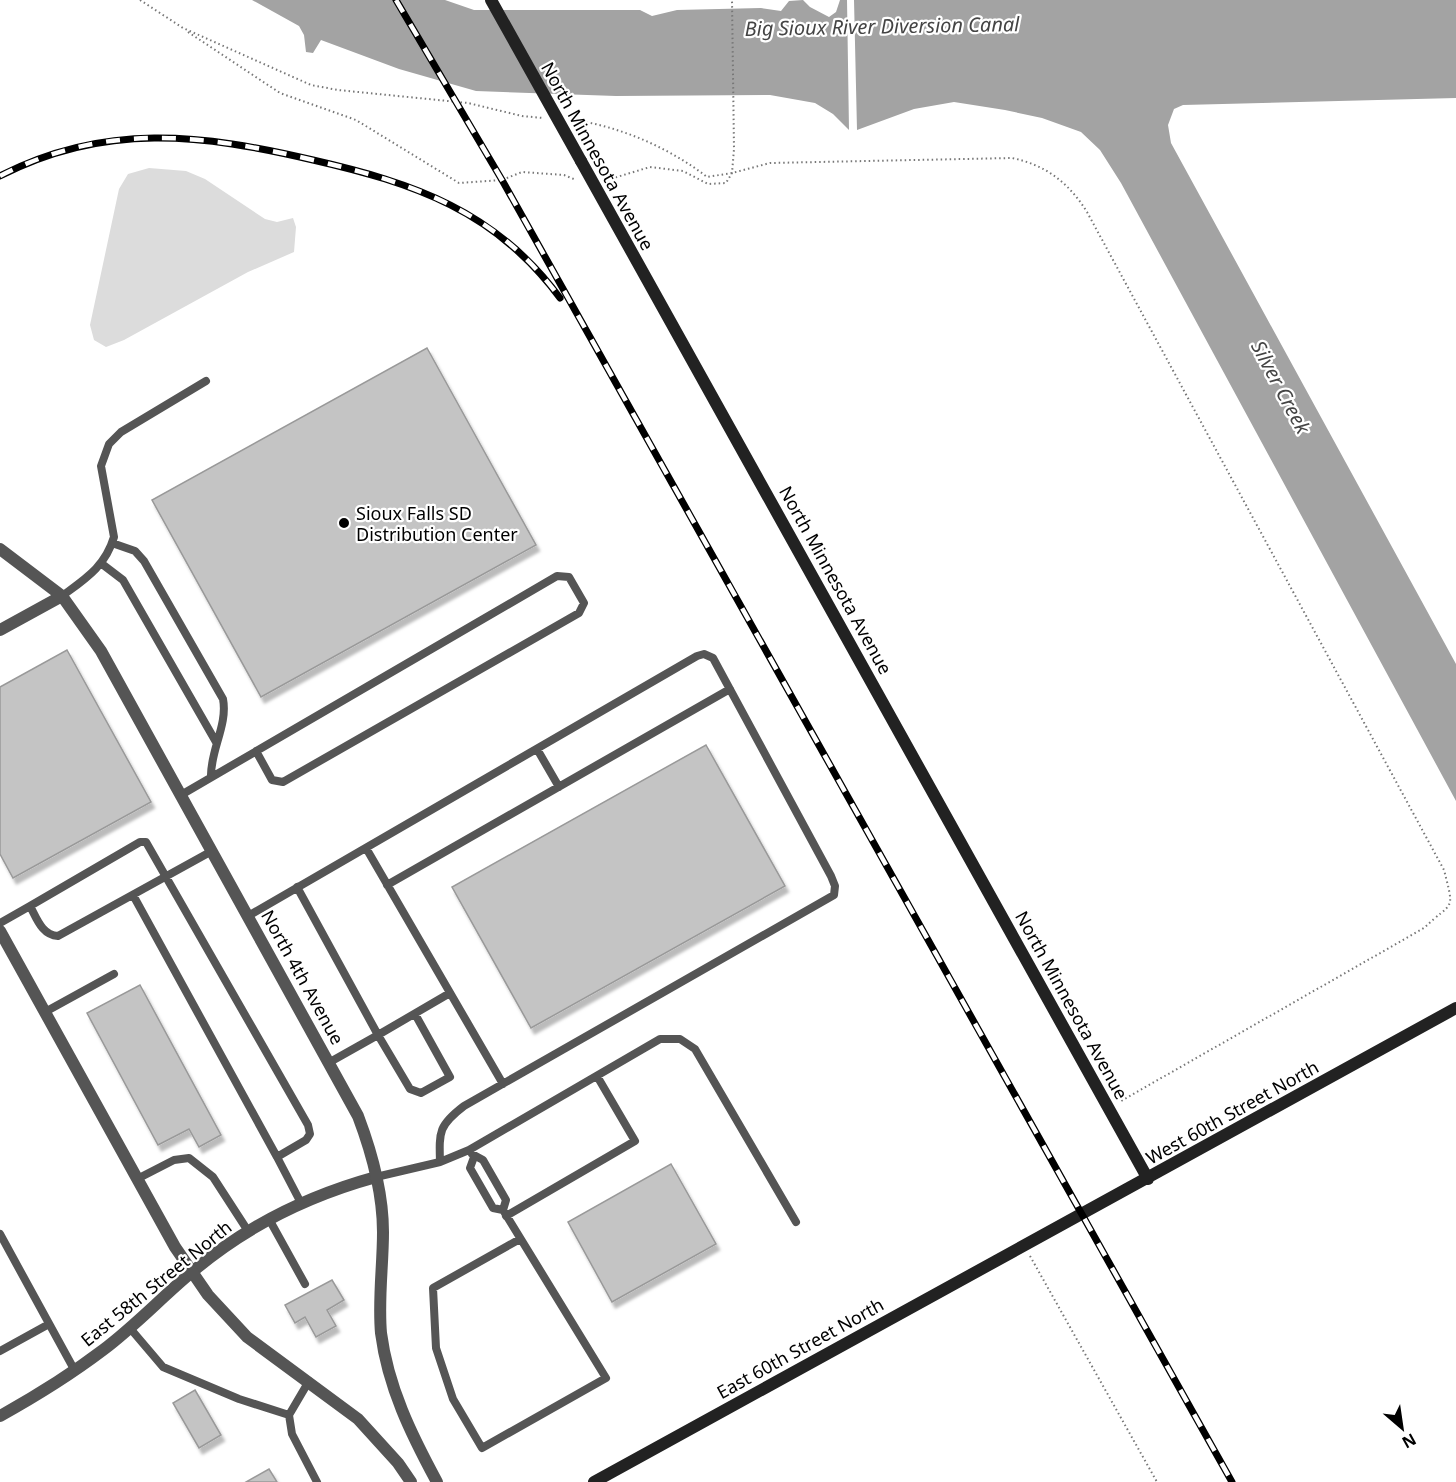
<svg xmlns="http://www.w3.org/2000/svg" width="1456" height="1482" viewBox="0 0 1456 1482" font-family="'Noto Sans',sans-serif">
  <defs>
    <filter id="shadow"><feDropShadow dx="3.5" dy="6" stdDeviation="1.5" flood-color="#0004"/></filter>
  </defs>
  <rect width="100%" height="100%" fill="#fff"/>
  <path fill="#dcdcdc" d="M 149,168 L 186,171 L 205,179 L 265,219 L 277,222 L 293,218 L 296,227 L 294,252 L 248,272 L 124,340 L 106,347 L 94,340 L 90,325 L 119,189 L 128,174 Z"/>
  <path fill="#a3a3a3" d="M 252,0 L 445,0 L 474,10 L 640,10 L 652,16 L 677,10 L 761,8 L 781,11 L 789,1 L 803,0 L 810,7 L 829,17 L 836,12 L 840,0 L 847,0 L 849,130 L 833,114 L 815,103 L 770,95 L 616,96 L 476,91 L 399,69 L 321,40 L 313,53 L 306,52 L 304,35 L 299,26 Z
    M 854,0 L 1456,0 L 1456,98 L 1183,105 L 1174,109 L 1168,125 L 1171,143 L 1456,664 L 1456,801 L 1121,183 L 1100,150 L 1081,132 L 1042,118 L 1005,110 L 954,102 L 914,109 L 857,130 Z"/>
  <path fill="#c4c4c4" stroke="#999" stroke-width="1.5" filter="url(#shadow)" d="M 427,348 L 536,545 L 261,697 L 152,500 Z
    M 67,650 L 151,802 L 13,878 L 0,854 L 0,687 Z
    M 706,745 L 785,886 L 531,1028 L 452,887 Z
    M 140,985 L 221,1135 L 199,1147 L 189,1129 L 158,1145 L 87,1013 Z
    M 671,1164 L 716,1244 L 612,1302 L 568,1222 Z
    M 332,1280 L 344,1300 L 327,1310 L 336,1326 L 316,1337 L 305,1317 L 295,1323 L 285,1305 Z
    M 195,1390 L 221,1435 L 199,1448 L 173,1403 Z
    M 269,1469 L 277,1482 L 246,1482 Z"/>
  <g fill="none" stroke-linecap="round" stroke-linejoin="round">
    <path stroke="#777" stroke-width="2" stroke-dasharray="1.5 3" stroke-linecap="butt" d="M 140,0 L 183,28 L 311,85 L 338,90 L 468,103 L 522,116 L 543,118
      M 188,32 L 280,93 L 356,120 L 459,183 L 502,180 L 522,172 L 564,175 L 576,180
      M 573,120 C 619,126 670,148 707,177 L 732,173 L 770,163 L 1012,158 C 1046,165 1069,183 1087,212 L 1444,870 C 1455,913 1453,900 1424,928 L 1121,1101
      M 607,180 L 650,167 L 683,171 L 708,184 L 726,183 L 732,173 L 734,149 L 732,0
      M 1030,1256 L 1157,1482"/>
    <path stroke="#555" stroke-width="8" d="M 112,543 L 135,551 L 144,561 L 223,699 C 228,725 210,751 211,777
      M 102,564 L 123,580 L 216,742
      M 62,596 C 85,579 105,567 114,537 L 101,466 L 109,444 L 121,432 L 206,381
      M 537,749 L 559,787
      M 181,795 L 557,576 L 569,577 L 584,603 L 579,613 L 283,782 L 272,780 L 256,751
      M 366,848 L 503,1084
      M 387,885 L 730,689
      M 297,887 L 378,1035 L 330,1062
      M 133,895 L 277,1157
      M 30,906 L 140,842 L 146,842 L 308,1125 L 310,1134 L 306,1140 L 277,1157 L 301,1203
      M 248,916 L 697,656 L 704,654 L 713,658 L 831,876 L 835,886 L 834,895 L 464,1106 C 439,1125 439,1131 440,1162
      M 0,923 L 30,906 C 37,919 42,935 58,936 L 212,851
      M 45,1012 L 114,974
      M 415,1014 L 450,1077 L 421,1093 L 410,1089 L 378,1035 L 450,993
      M 472,1154 L 483,1160 L 506,1200 L 503,1210
      M 474,1157 L 470,1168 L 493,1208 L 503,1210 L 606,1378 L 482,1448 L 453,1399 L 436,1348 L 433,1288 L 520,1239
      M 376,1177 L 440,1162 L 469,1150 L 660,1039 L 680,1039 L 695,1049 L 796,1222
      M 137,1179 L 174,1160 L 189,1158 L 213,1177 L 248,1231
      M 506,1216 L 635,1141 L 597,1076
      M 269,1219 L 305,1284
      M 0,1234 L 75,1371
      M 129,1327 L 163,1367 L 239,1399 L 289,1415
      M 0,1351 L 49,1324
      M 309,1381 L 289,1415 L 292,1434 L 317,1482"/>
    <path stroke="#555" stroke-width="12" d="M 0,1416 C 36,1396 70,1375 103,1350 C 134,1327 162,1297 192,1272 C 246,1226 307,1196 376,1177"/>
    <path stroke="#555" stroke-width="12" d="M 0,549 L 62,596 L 101,651 L 358,1116 C 372,1153 383,1193 383,1232 C 383,1266 378,1299 381,1333 C 388,1387 411,1434 437,1482
      M 0,630 L 62,596
      M 0,931 L 175,1247 L 208,1295 L 247,1337 L 358,1419 L 398,1463 L 411,1482"/>
    <path stroke="#222" stroke-width="12" d="M 581,161 L 1148,1179
      M 594,1482 L 1456,1008"/>
    <g stroke="#000" stroke-width="7">
      <path id="rail" d="M 396,0 L 502,180 L 1232,1482
        M 0,176 C 105,122 202,134 313,160 C 414,183 496,211 560,298"/>
    </g>
    <use href="#rail" stroke="#fff" stroke-width="4.5" stroke-dasharray="14" stroke-linecap="butt"/>
    <path stroke="#222" stroke-width="12" d="M 491,0 L 581,161"/>
  </g>
  <circle fill="#000" stroke="#fff" stroke-width="2" cx="344" cy="523" r="6"/>
  <g text-anchor="middle" dominant-baseline="central" stroke-width="4.5" stroke-linejoin="round" paint-order="stroke">
    <g font-size="18" fill="#000" stroke="#fff">
      <text transform="translate(598 156) rotate(61)">North Minnesota Avenue</text>
      <text transform="translate(836 580) rotate(61)">North Minnesota Avenue</text>
      <text transform="translate(303 977) rotate(61)">North 4th Avenue</text>
      <text transform="translate(1072 1005) rotate(61)">North Minnesota Avenue</text>
      <text transform="translate(1232 1112) rotate(-29)">West 60th Street North</text>
      <text transform="translate(156 1283) rotate(-39)">East 58th Street North</text>
      <text transform="translate(800 1348) rotate(-29)">East 60th Street North</text>
    </g>
    <g font-size="18" fill="#000" stroke="#fff" text-anchor="start">
      <text x="356" y="513">Sioux Falls SD<tspan x="356" dy="21">Distribution Center</tspan></text>
    </g>
    <g font-size="20" font-style="italic" fill="#444" stroke="#fff">
      <text transform="translate(882 26) rotate(-1)">Big Sioux River Diversion Canal</text>
      <text transform="translate(1281 387) rotate(62)">Silver Creek</text>
    </g>
  </g>
  <g transform="translate(1402 1428) rotate(151)" stroke="#ffffff" stroke-width="4.5" paint-order="stroke">
  <path d="M0-4.5L10 22L0 15L-10 22Z" fill="#000000"/>
  <text y="-9" font-size="16" font-weight="bold" text-anchor="middle" fill="#000000">N</text>
  </g>
</svg>
